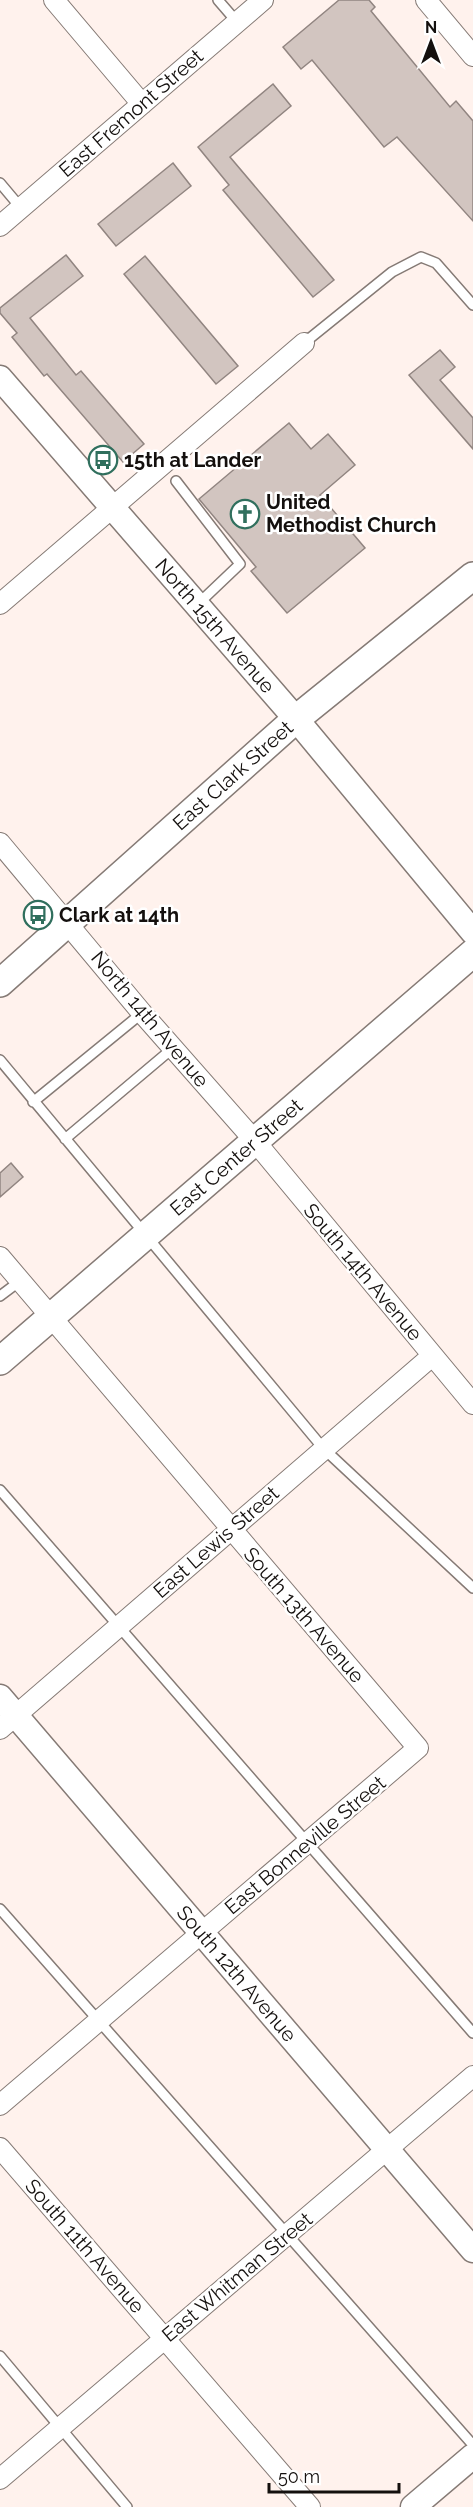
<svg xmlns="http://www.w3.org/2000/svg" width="473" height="2507" viewBox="0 0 473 2507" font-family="Raleway,sans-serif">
  <rect width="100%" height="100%" fill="#fff2ed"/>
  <path fill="#d2c5c0" stroke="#918581" stroke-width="1.5" d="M 339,0 L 369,0 L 375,7 L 371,11 L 450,107 L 456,101 L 473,121 L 473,221 L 397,137 L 384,147 L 312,60 L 301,69 L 283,47 Z
    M 273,84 L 291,106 L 230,157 L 334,280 L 313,297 L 223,190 L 229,185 L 198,147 Z
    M 173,163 L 191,186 L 116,246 L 98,224 Z
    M 66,255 L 83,276 L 30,318 L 76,375 L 81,371 L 144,444 L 123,462 L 47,374 L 44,376 L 12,337 L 17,333 L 0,313 L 0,308 Z
    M 145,256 L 238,366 L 216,384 L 124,274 Z
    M 440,350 L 455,367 L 440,380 L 473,418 L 473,449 L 409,375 Z
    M 289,423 L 311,449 L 328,434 L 355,465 L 320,495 L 365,548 L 287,613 L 251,571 L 256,567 L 199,499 Z
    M 11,1163 L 23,1177 L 0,1197 L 0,1173 Z"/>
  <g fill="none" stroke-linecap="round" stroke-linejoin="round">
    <g stroke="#857a75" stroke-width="12">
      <path id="service" d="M 218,0 L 237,22
        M 0,183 L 21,208
        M 304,343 L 392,272 L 421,257 L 436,263 L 473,305
        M 176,481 L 240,564 L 199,603
        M 0,1060 L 323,1448 L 473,1588
        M 33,1102 L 142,1013
        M 65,1139 L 173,1048
        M 0,1296 L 20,1281
        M 0,1490 L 473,2033
        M 0,1909 L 473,2445
        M 0,2356 L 127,2507"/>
    </g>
    <g stroke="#857a75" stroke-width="22">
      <path id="minor" d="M 54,0 L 142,104
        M 426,0 L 473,56
        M 0,226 L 263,0
        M 0,604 L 304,343
        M 0,843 L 142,1013 L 254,1140 L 473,1404
        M 0,1257 L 418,1748 L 0,2105
        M 0,1729 L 432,1356
        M 0,2148 L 310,2507
        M 0,2479 L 473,2076"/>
    </g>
    <g stroke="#857a75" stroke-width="27">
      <g id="tertiary">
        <path id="s1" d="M 0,378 L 296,719 L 473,932"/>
        <path id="s2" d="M 0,1697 L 473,2250"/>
        <path d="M 413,2507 L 473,2456"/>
      </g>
    </g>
    <g stroke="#857a75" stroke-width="30">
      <g id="secondary">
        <path id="s3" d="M 0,983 L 296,719 L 473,576"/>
        <path id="s4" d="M 0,1361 L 473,953"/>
      </g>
    </g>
    <use href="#service" stroke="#fff" stroke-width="9"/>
    <use href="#minor" stroke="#fff" stroke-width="20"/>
    <use href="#tertiary" stroke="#fff" stroke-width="24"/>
    <use href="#secondary" stroke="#fff" stroke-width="27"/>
  </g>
  <defs>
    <g id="bus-ring" transform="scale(1.5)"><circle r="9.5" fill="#fff" stroke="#306f5d" stroke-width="1.5"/><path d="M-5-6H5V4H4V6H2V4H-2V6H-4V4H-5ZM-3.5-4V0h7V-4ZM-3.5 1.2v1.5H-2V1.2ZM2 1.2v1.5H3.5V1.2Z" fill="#306f5d"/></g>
    <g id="church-ring" transform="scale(1.5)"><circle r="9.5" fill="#fff" stroke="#306f5d" stroke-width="1.5"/><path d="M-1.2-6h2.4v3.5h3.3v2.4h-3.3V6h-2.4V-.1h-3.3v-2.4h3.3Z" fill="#306f5d"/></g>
  </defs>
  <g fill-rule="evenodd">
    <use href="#bus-ring" x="103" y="460"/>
    <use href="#church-ring" x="245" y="514"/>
    <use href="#bus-ring" x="38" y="915"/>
  </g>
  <g text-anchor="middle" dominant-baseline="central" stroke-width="5" stroke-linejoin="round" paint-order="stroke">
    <g font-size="20" fill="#14100e" stroke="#fff">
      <text transform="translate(131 113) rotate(-41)">East Fremont Street</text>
      <text stroke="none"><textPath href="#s1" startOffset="328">North 15th Avenue</textPath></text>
      <text stroke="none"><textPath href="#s3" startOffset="312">East Clark Street</textPath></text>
      <text transform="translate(150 1019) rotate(50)">North 14th Avenue</text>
      <text stroke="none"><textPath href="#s4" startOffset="312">East Center Street</textPath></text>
      <text transform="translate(363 1272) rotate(50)">South 14th Avenue</text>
      <text transform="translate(216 1542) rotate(-41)">East Lewis Street</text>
      <text transform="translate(304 1615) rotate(49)">South 13th Avenue</text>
      <text transform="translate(305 1845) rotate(-40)">East Bonneville Street</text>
      <text stroke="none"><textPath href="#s2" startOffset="364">South 12th Avenue</textPath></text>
      <text transform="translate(85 2246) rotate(49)">South 11th Avenue</text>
      <text transform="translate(237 2277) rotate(-40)">East Whitman Street</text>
    </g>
    <g font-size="20" font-weight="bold" fill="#14100e" stroke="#fff" text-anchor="start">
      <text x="124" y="460">15th at Lander</text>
      <text x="266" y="502">United<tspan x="266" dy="23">Methodist Church</tspan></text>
      <text x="59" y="915">Clark at 14th</text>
    </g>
  </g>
  <g transform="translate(431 42)" stroke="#ffffff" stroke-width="4.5" paint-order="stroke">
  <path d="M0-4.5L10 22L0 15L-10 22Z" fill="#14100e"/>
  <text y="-9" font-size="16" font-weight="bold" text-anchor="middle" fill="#14100e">N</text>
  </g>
  <path d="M269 2483v9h130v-9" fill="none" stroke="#14100e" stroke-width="3"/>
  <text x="278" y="2483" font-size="18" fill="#14100e" stroke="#ffffff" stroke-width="4.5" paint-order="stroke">50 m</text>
</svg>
